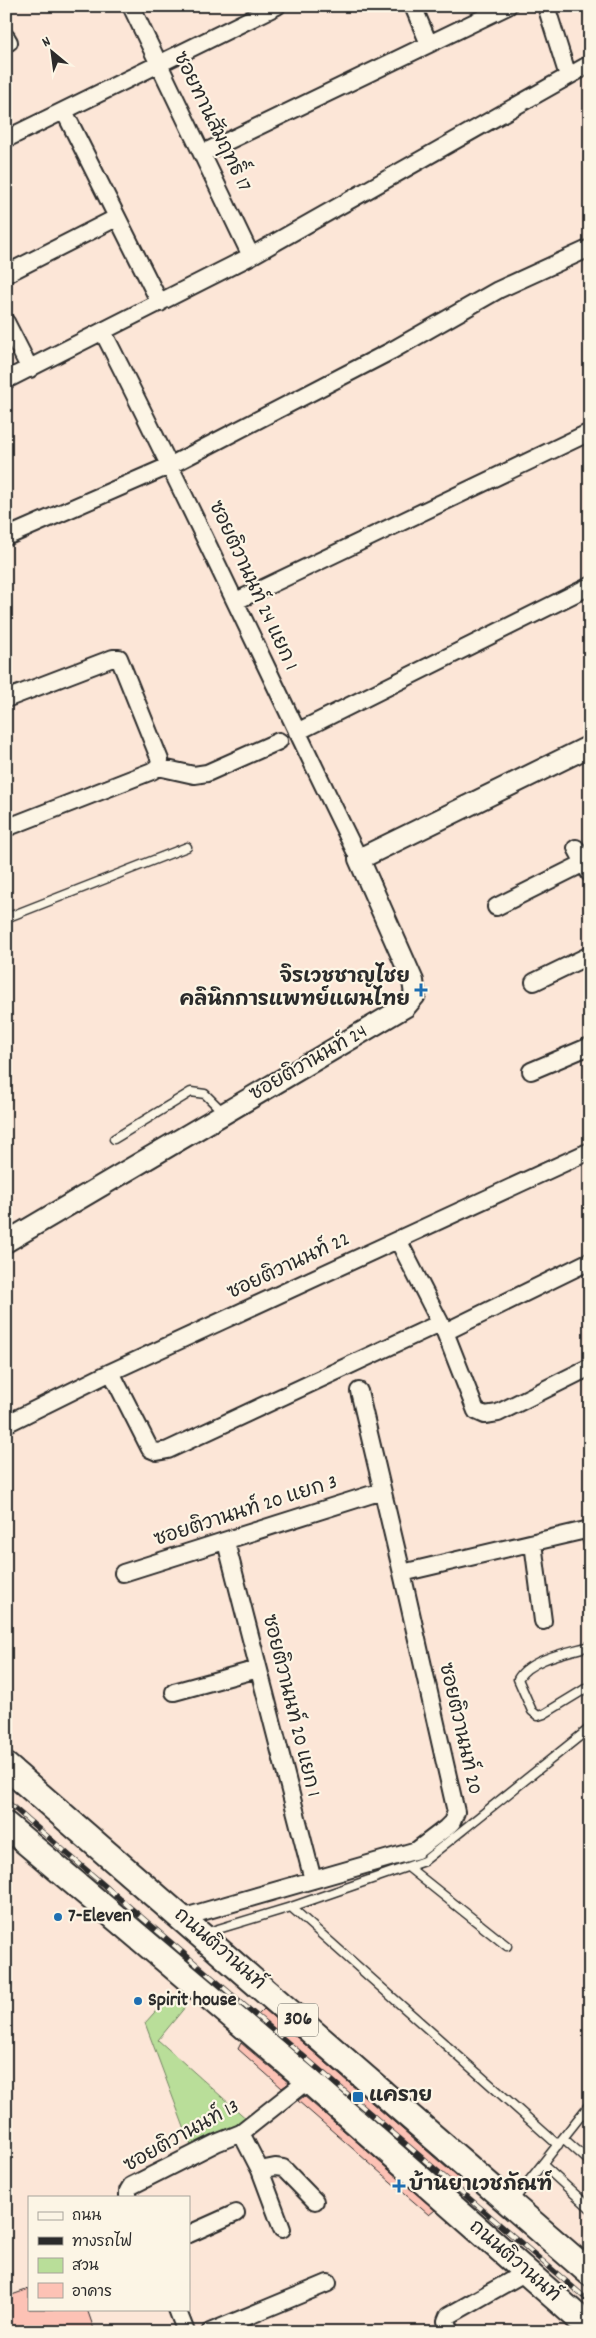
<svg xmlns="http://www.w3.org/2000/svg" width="596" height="2338" viewBox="0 0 596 2338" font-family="Dekko,'Playpen Sans Thai',sans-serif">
  <rect width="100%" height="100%" fill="#fce6d7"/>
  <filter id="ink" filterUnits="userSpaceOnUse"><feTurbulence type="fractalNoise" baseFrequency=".02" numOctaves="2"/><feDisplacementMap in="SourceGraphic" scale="10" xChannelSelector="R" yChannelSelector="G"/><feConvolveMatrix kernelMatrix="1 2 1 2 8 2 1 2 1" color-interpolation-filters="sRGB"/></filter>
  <g filter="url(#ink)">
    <path fill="#b9de99" stroke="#728462" d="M 171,1994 L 186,2006 L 158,2040 L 249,2121 L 191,2146 L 145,2023 Z"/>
    <path fill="#fdc2b5" stroke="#2b2b2b" d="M 264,2009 L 463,2182 L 458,2190 L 456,2191 L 256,2017 Z
      M 241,2043 L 289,2083 L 282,2088 L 238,2049 Z
      M 304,2096 L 435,2210 L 429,2215 L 298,2101 Z
      M 29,2289 L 29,2309 L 87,2309 L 95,2332 L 6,2332 L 6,2297 Z"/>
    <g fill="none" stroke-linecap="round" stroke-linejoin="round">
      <g stroke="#2b2b2b" stroke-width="11">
        <path id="service" d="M 6,918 L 187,847
          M 114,1139 L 191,1092 L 205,1094 L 223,1112
          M 585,1530 L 590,1552
          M 590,1646 C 569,1652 529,1659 518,1679 L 532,1711 L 538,1716 L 544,1714 L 590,1686
          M 408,1867 L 507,1946
          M 291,1907 L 558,2145
          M 205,1933 L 291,1907 L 424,1861 L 590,1728
          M 563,2138 L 590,2162
          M 543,2165 L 590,2208
          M 513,2201 L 590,2104"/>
      </g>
      <g stroke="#2b2b2b" stroke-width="20">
        <path id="minor" d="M 131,6 L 251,256
          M 413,6 L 429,44
          M 546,6 L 568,76
          M 6,37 L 9,42
          M 64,111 L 160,303
          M 6,139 L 277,6
          M 203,153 L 508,6
          M 6,274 L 116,218
          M 6,322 L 30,369
          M 103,332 C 192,506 273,684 359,859
          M 6,380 L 251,256 L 590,64
          M 6,537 L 171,465 L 391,351 L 498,290 L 590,248
          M 236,601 L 590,432
          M 6,699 L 113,658 L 119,658 L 160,760 L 158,767 L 152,771 L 6,828
          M 297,732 L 590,586
          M 158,767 L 194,775 L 207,773 L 279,741
          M 576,848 L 590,874
          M 496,907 L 584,863
          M 534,982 L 590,955
          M 531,1071 L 590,1046
          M 398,1240 L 445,1332 L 476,1411 L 485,1415 L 498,1413 L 590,1367
          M 445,1332 L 590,1261
          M 111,1372 L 150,1449 L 157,1452 L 168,1450 L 440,1323
          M 6,1424 L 111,1372 L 590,1151
          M 226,1542 L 313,1880
          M 533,1543 L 543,1621
          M 123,1573 L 382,1491
          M 402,1573 L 590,1529
          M 174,1692 L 258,1669
          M 181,1918 L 417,1850 L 446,1828 L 452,1822 L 456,1812 L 402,1573 L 359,1391
          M 241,2133 L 260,2170 L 282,2229
          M 260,2170 L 275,2167 L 283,2168 L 315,2201
          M 128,2197 L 128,2191 L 131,2186 L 216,2143 L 241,2133 L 308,2080
          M 189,2234 L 236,2213
          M 177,2309 L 186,2332
          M 210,2332 L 328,2283
          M 450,2332 L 446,2321 L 448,2316 L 526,2272"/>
      </g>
      <g stroke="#2b2b2b" stroke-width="24">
        <path id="tertiary" d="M 6,1242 L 405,1007 L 415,995 L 413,981 L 359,859 L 590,746"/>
      </g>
      <g stroke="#2b2b2b" stroke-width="29">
        <path id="primary" d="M 6,1766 L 590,2273
          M 6,1825 L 308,2080 L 590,2328"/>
      </g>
      <use href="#service" stroke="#fcf5e5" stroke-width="8"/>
      <use href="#minor" stroke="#fcf5e5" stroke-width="16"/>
      <use href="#tertiary" stroke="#fcf5e5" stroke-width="20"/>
      <use href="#primary" stroke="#fcf5e5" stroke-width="25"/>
      <g stroke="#2b2b2b" stroke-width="5.5">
        <path id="rail" d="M 6,1801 L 590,2302"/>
      </g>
      <use href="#rail" stroke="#fcf5e5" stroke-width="4" stroke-dasharray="11" stroke-linecap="butt"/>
    </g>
  </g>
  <g fill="#1f6fb2" stroke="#fcf5e5" stroke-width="2">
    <path d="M418.5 982.5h5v5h5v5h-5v5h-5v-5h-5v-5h5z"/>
    <circle cx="58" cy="1917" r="5"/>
    <circle cx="138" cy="2001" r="5"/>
    <rect x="352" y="2091" width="12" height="12" rx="2.5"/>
    <path d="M396.5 2178.5h5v5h5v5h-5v5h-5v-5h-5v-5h5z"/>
  </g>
  <g text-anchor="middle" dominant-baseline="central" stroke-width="4.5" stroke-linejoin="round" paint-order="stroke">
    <rect fill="#fcf5e5" stroke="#6a6863" stroke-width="1" x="278" y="2003.5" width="40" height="33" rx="4"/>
    <g font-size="19" font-weight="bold" fill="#2b2b2b">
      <text x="298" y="2020">306</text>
    </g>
    <g font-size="20" fill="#2b2b2b" stroke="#fcf5e5">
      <text transform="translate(211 122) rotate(64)">ซอยทานสัมฤทธิ์ 17</text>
      <text transform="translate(252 586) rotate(65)">ซอยติวานนท์ 24 แยก 1</text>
      <text transform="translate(309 1064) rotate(-30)">ซอยติวานนท์ 24</text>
      <text transform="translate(289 1267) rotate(-25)">ซอยติวานนท์ 22</text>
      <text transform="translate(246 1512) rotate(-18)">ซอยติวานนท์ 20 แยก 3</text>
      <text transform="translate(290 1706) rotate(76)">ซอยติวานนท์ 20 แยก 1</text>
      <text transform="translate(459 1729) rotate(77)">ซอยติวานนท์ 20</text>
      <text transform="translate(219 1950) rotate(41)">ถนนติวานนท์</text>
      <text transform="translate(182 2137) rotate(-29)">ซอยติวานนท์ 13</text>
      <text transform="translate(514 2262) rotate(41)">ถนนติวานนท์</text>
    </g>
    <g font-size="20" font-weight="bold" fill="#2b2b2b" stroke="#fcf5e5" text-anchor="start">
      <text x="410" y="978" text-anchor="end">จิรเวชชาญไชย<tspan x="410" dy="23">คลินิกการแพทย์แผนไทย</tspan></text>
      <text x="68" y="1917">7-Eleven</text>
      <text x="148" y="2001">Spirit house</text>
      <text x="369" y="2097">แคราย</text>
      <text x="409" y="2186">บ้านยาเวชภัณฑ์</text>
    </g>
  </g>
  <rect width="596" height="2338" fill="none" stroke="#fcf5e5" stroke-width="25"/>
  <rect x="12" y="12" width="571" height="2313" fill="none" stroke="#2b2b2b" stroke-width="2" filter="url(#ink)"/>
  <rect x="28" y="2196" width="162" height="115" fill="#fcf5e5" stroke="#a8a49b"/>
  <rect x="38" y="2212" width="25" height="8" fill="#fcf5e5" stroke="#a8a49b"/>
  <text x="72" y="2220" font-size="15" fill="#2b2b2b">ถนน</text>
  <rect x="38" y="2237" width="25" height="8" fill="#2b2b2b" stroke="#a8a49b"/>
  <text x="72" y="2246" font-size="15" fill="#2b2b2b">ทางรถไฟ</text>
  <rect x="38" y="2258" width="25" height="15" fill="#b9de99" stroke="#a8a49b"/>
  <text x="72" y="2270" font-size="15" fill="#2b2b2b">สวน</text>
  <rect x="38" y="2283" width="25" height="15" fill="#fdc2b5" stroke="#a8a49b"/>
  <text x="72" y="2296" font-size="15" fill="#2b2b2b">อาคาร</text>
  <g transform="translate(52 52) rotate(331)" stroke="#fcf5e5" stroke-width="4" paint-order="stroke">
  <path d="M0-4L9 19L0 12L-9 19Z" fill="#2b2b2b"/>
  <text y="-8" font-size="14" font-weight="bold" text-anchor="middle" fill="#2b2b2b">N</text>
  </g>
</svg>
